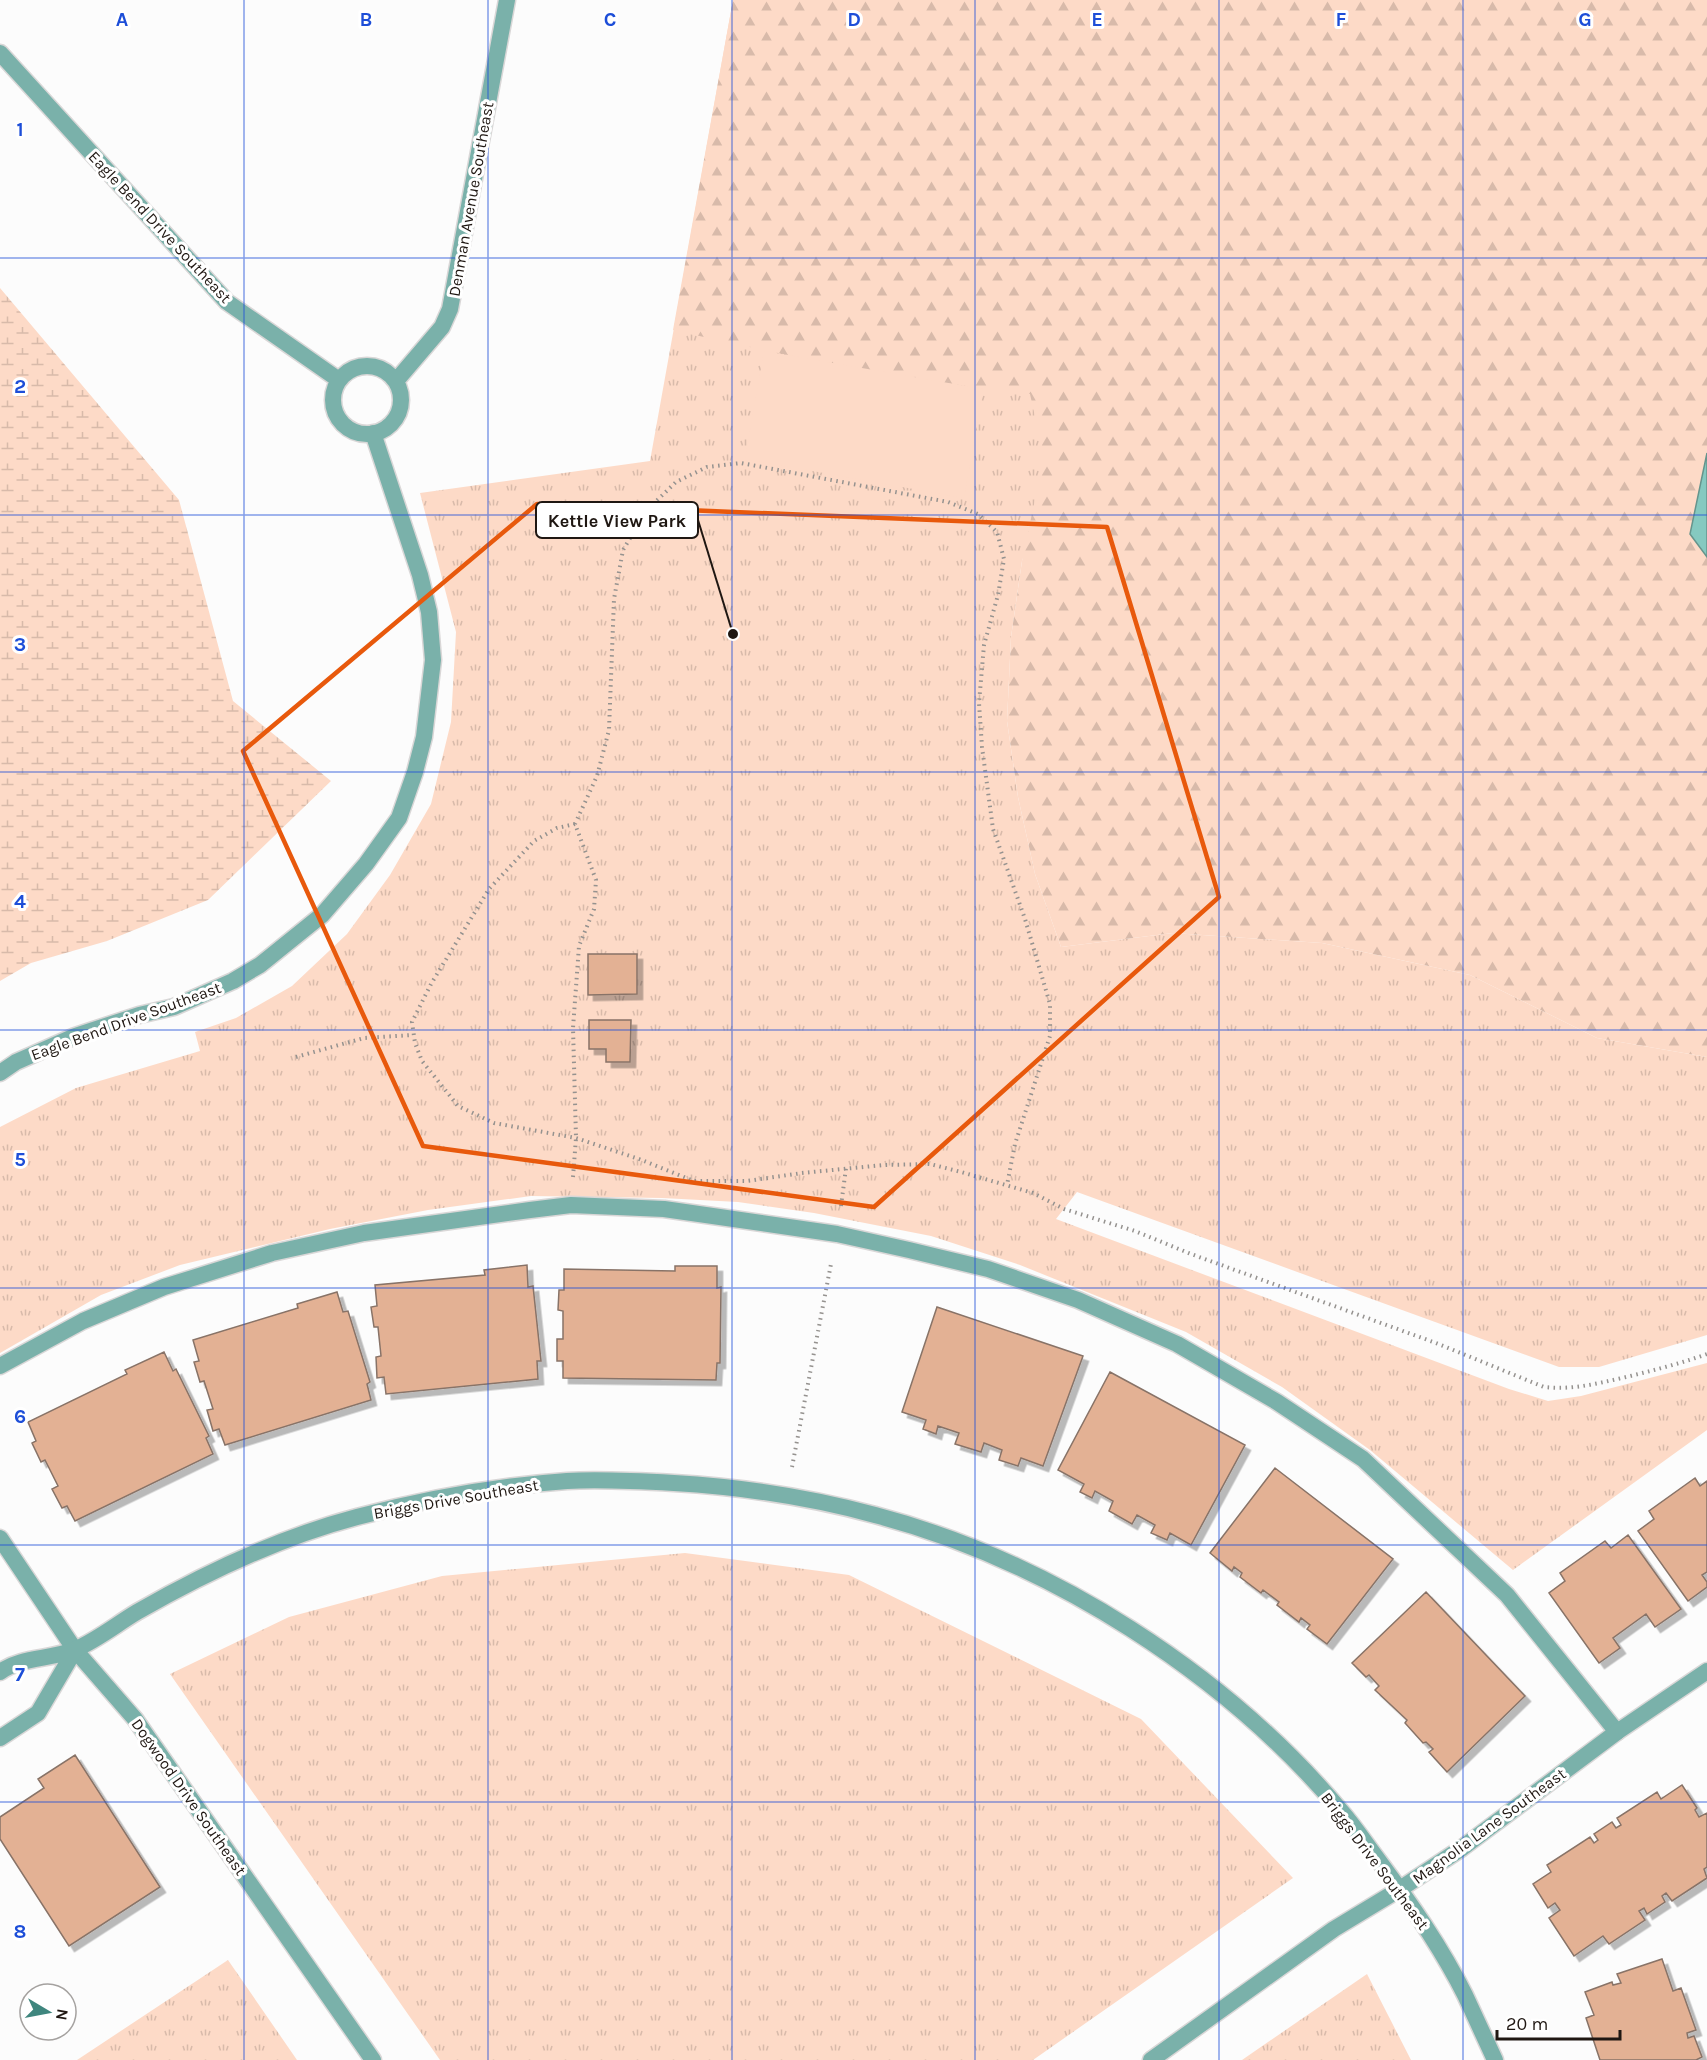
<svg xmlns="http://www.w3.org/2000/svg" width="1707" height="2060" viewBox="0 0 1707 2060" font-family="Karla,sans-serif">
  <defs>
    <pattern id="grass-tufts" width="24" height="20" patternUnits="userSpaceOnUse" patternTransform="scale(1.5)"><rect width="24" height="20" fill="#fddac7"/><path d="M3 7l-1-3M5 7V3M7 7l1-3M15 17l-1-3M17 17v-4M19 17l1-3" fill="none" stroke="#d8baaa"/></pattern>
    <pattern id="forest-firs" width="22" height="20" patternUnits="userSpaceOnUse" patternTransform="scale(1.5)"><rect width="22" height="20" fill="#fddac7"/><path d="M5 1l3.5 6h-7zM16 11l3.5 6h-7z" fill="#d8baaa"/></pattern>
    <pattern id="wetland-marsh" width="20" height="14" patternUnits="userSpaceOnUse" patternTransform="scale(1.5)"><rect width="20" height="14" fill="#fddac7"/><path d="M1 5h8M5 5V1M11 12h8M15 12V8" fill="none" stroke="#d8baaa"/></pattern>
    <filter id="shadow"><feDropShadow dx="5.5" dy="5.5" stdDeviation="0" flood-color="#0004"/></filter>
  </defs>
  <rect width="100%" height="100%" fill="#fcfcfc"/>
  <path fill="url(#grass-tufts)" d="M 733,0 L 1225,0 L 1022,561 L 1011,637 L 1007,721 L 1018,797 L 1035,874 L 1061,947 L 1173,933 L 1322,943 L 1470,975 L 1597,1038 L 1707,1057 L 1707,1335 L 1599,1367 L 1559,1367 L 1077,1192 L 1056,1219 L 1509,1389 L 1548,1401 L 1581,1396 L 1707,1363 L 1707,1430 L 1513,1570 L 1370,1450 L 1282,1387 L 1186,1332 L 1020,1265 L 931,1236 L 814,1213 L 738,1202 L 662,1198 L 531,1196 L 428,1210 L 330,1229 L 180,1265 L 101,1295 L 0,1353 L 0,1127 L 76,1088 L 200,1051 L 195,1032 L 236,1018 L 292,986 L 347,934 L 390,875 L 431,804 L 451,722 L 456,632 L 420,493 L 650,461 Z
    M 685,1553 L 849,1575 L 1141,1719 L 1293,1878 L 1033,2060 L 440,2060 L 170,1674 L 289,1617 L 442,1576 Z
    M 228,1960 L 297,2060 L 77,2060 Z
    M 1367,1974 L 1411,2060 L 1242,2060 Z"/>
  <path fill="url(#forest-firs)" d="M 733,0 L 1707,0 L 1707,453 L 1690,534 L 1707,557 L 1707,1057 L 1597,1038 L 1470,975 L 1322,943 L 1173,933 L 1061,947 L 1035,874 L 1018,797 L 1007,721 L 1011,637 L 1022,561 L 1044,457 L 1030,394 C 911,381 790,357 673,330 Z"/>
  <path fill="url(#wetland-marsh)" d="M 0,288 L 179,500 L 233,701 L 331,781 L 208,900 L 107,941 L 31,963 L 0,981 Z"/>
  <path fill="#fddac7" d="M 764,351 L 983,389 L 964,498 L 745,459 Z"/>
  <path fill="#85c9c0" stroke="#66948c" stroke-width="1.5" d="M 1707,453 L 1707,557 L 1690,534 Z"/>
  <path fill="#e3b194" stroke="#887367" stroke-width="1.5" filter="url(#shadow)" d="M 588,954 L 637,954 L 637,994 L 588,995 Z
    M 589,1020 L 631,1020 L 630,1062 L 606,1062 L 606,1049 L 589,1049 Z
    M 527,1265 L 528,1287 L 533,1286 L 541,1361 L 537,1361 L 538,1379 L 386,1394 L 384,1377 L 377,1378 L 376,1357 L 381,1356 L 378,1327 L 374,1327 L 371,1307 L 377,1306 L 375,1285 L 485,1275 L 484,1270 Z
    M 675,1266 L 717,1266 L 717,1288 L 721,1287 L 720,1363 L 717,1363 L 716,1380 L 563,1378 L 563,1361 L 557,1361 L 557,1339 L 563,1339 L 563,1311 L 558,1310 L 559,1290 L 564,1290 L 564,1269 L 675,1271 Z
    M 337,1292 L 343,1312 L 348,1311 L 370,1382 L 367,1384 L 371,1400 L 225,1445 L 219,1429 L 213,1431 L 207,1410 L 213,1409 L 204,1381 L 200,1382 L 194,1362 L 199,1361 L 193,1340 L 298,1308 L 297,1304 Z
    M 937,1307 L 1083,1356 L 1043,1466 L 1021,1458 L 1018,1466 L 999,1460 L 1002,1450 L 984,1443 L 981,1452 L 955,1444 L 959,1433 L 938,1426 L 936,1434 L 923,1429 L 926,1420 L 902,1412 Z
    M 164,1352 L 173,1371 L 176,1369 L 209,1436 L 206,1438 L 213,1454 L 75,1521 L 67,1506 L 62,1508 L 52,1489 L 58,1486 L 45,1460 L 41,1462 L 32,1443 L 36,1441 L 28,1422 L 127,1374 L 125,1370 Z
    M 1110,1372 L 1245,1445 L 1191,1545 L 1170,1533 L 1167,1540 L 1151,1533 L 1155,1525 L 1137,1515 L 1132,1524 L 1109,1511 L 1113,1501 L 1095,1491 L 1092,1498 L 1080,1492 L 1084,1484 L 1058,1470 Z
    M 1275,1468 L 1393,1559 L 1327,1644 L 1307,1629 L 1310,1625 L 1301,1618 L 1299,1622 L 1277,1605 L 1279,1602 L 1263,1590 L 1261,1593 L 1240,1577 L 1242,1573 L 1234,1567 L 1232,1571 L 1210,1553 Z
    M 1695,1478 L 1700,1486 L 1707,1481 L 1707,1572 L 1702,1575 L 1707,1582 L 1707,1587 L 1688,1601 L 1638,1531 L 1654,1519 L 1649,1511 Z
    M 1628,1535 L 1681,1609 L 1655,1627 L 1646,1614 L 1613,1638 L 1620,1648 L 1599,1663 L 1549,1593 L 1565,1581 L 1560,1573 L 1605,1541 L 1611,1548 Z
    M 1426,1592 L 1525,1696 L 1447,1772 L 1429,1752 L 1433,1749 L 1426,1742 L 1423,1743 L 1405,1723 L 1407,1720 L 1375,1690 L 1379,1686 L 1369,1675 L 1366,1677 L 1352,1663 Z
    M 75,1755 L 160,1887 L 69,1946 L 0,1839 L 0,1817 L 44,1788 L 38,1779 Z
    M 1682,1785 L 1697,1808 L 1695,1810 L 1699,1817 L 1707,1813 L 1707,1867 L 1704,1869 L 1707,1878 L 1672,1901 L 1666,1893 L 1662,1896 L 1665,1902 L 1647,1914 L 1644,1908 L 1639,1911 L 1645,1920 L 1609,1944 L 1603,1936 L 1574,1956 L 1549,1918 L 1560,1910 L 1555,1903 L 1548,1908 L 1533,1884 L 1551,1872 L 1547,1865 L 1590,1837 L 1594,1843 L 1598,1840 L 1594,1834 L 1612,1822 L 1616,1828 L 1621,1825 L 1617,1818 L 1657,1792 L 1661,1799 Z
    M 1662,1959 L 1673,1991 L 1681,1988 L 1696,2030 L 1687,2033 L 1688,2038 L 1694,2036 L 1702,2057 L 1696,2060 L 1600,2060 L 1586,2018 L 1594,2015 L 1585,1992 L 1612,1982 L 1613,1985 L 1621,1983 L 1617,1974 Z"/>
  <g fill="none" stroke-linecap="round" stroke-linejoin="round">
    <g stroke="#d9d7d7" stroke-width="19">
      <path id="service" d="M 0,1366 L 83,1321 L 164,1287 L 272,1253 L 364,1233 L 530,1210 L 571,1205 L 664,1209 L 837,1234 L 909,1250 L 988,1269 L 1078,1300 L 1177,1344 L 1277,1402 L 1363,1459 L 1507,1595 L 1617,1732"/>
    </g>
    <g stroke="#d9d7d7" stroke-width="19">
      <path id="minor" d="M 0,53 L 227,302 L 339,380
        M333 400a34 34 0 1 1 68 0a34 34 0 1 1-68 0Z
        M 396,381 L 442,327 L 450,309 L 507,0
        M 0,1073 L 16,1062 L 75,1036 L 139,1015 L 174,1007 L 233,981 L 260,965 L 322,915 L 366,864 L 399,818 L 415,772 L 424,737 L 433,660 L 429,612 L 420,575 L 373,433
        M 0,1538 L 75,1650 L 135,1719 L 373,2060
        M 1151,2060 L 1334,1929 L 1400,1889 L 1462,1848 L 1617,1732 L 1707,1671"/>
    </g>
    <g stroke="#d9d7d7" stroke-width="19">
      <path id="tertiary" d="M 0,1672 C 22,1656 52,1660 76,1649 C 97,1640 117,1624 137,1612 C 205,1573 281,1537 357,1517 C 425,1499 496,1486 567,1481 C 602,1479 638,1481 674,1483 C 742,1487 809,1497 875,1515 C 1050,1561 1225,1673 1341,1811 C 1355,1827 1366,1844 1379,1861 C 1411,1904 1441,1947 1465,1995 C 1475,2017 1485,2038 1495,2060
        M 0,1738 L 38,1713 L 75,1650"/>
    </g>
    <path stroke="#95928f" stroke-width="4" stroke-dasharray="1.5 4.5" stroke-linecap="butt" d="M 575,824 L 557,828 L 534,841 L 489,889 L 431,984 L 412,1022 L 415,1043 L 422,1061 L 458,1106 L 494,1123 L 576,1138 L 639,1159 L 694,1181 L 747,1181 L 802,1173 L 884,1165 L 930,1164 L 961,1172 L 1033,1193 L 1064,1209 L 1135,1231 L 1191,1254 L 1436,1343 L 1544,1387 C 1572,1390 1595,1384 1622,1378 C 1651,1371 1679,1364 1707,1354
      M 296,1057 L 364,1038 L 413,1035
      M 573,1177 L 576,1138 L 573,1028 L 579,946 L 594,909 L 596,880 L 575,824 L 597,776 L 609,730 L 614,599 L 623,550 L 647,510 L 676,482 L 707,467 L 741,463 L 948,502 L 978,514 L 997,532 L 1004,559 L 998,595 L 984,645 L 979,703 L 982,747 L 993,829 L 1025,919 L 1050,1004 L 1050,1036 L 1015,1144 L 1007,1185
      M 841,1206 L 846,1168
      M 792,1467 L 831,1264"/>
    <use href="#service" stroke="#7ab1aa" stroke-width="16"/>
    <use href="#minor" stroke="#7ab1aa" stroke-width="16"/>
    <use href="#tertiary" stroke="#7ab1aa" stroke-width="16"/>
  </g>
  <path fill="none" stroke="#e8590c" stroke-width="4.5" stroke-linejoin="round" d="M 537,504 L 1107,527 L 1219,897 L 874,1207 L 423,1146 L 243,751 Z"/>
  <path fill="none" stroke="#1d4ed8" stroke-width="1.5" stroke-opacity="0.55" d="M 244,0 L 244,2060M 488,0 L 488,2060M 732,0 L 732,2060M 975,0 L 975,2060M 1219,0 L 1219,2060M 1463,0 L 1463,2060M 0,258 L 1707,258M 0,515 L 1707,515M 0,772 L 1707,772M 0,1030 L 1707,1030M 0,1288 L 1707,1288M 0,1545 L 1707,1545M 0,1802 L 1707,1802"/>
  <g text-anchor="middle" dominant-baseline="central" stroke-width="6" stroke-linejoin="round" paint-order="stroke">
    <g font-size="16" fill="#1f1712" stroke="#fff">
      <text transform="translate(471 199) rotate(-80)">Denman Avenue Southeast</text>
      <text transform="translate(160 227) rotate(47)">Eagle Bend Drive Southeast</text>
      <text transform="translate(126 1021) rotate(-20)">Eagle Bend Drive Southeast</text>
      <text transform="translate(456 1499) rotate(-10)">Briggs Drive Southeast</text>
      <text transform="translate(189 1797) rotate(55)">Dogwood Drive Southeast</text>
      <text transform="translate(1489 1826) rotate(-36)">Magnolia Lane Southeast</text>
      <text transform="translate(1375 1861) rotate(53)">Briggs Drive Southeast</text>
    </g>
  </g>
  <g font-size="20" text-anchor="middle" font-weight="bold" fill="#1d4ed8" stroke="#fff" stroke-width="6" stroke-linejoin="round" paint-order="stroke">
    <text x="122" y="26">A</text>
    <text x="366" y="26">B</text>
    <text x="610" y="26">C</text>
    <text x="854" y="26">D</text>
    <text x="1097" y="26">E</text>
    <text x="1341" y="26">F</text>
    <text x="1585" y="26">G</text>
    <text x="20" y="136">1</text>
    <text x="20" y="393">2</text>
    <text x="20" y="651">3</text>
    <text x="20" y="908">4</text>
    <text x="20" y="1166">5</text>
    <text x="20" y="1423">6</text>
    <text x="20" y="1681">7</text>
    <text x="20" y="1938">8</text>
  </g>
  <path fill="none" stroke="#1f1712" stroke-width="2" d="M733 634L698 520"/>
  <circle fill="#1f1712" stroke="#fff" stroke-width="2" cx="733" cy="634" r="6"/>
  <rect fill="#fff" stroke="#1f1712" stroke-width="2" x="536" y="502" width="162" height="36" rx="6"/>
  <g font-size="18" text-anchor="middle" font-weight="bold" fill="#1f1712">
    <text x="617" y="527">Kettle View Park</text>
  </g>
  <g transform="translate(48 2012) rotate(100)"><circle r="28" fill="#ffffff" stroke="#a5a2a0" stroke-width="1.5"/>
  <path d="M0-4.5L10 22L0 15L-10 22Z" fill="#3f867e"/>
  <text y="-9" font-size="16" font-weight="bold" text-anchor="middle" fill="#1f1712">N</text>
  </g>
  <path d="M1497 2030v9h123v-9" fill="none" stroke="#1f1712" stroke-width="3"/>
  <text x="1506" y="2030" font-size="18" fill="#1f1712" stroke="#ffffff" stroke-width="4.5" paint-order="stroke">20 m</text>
</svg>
